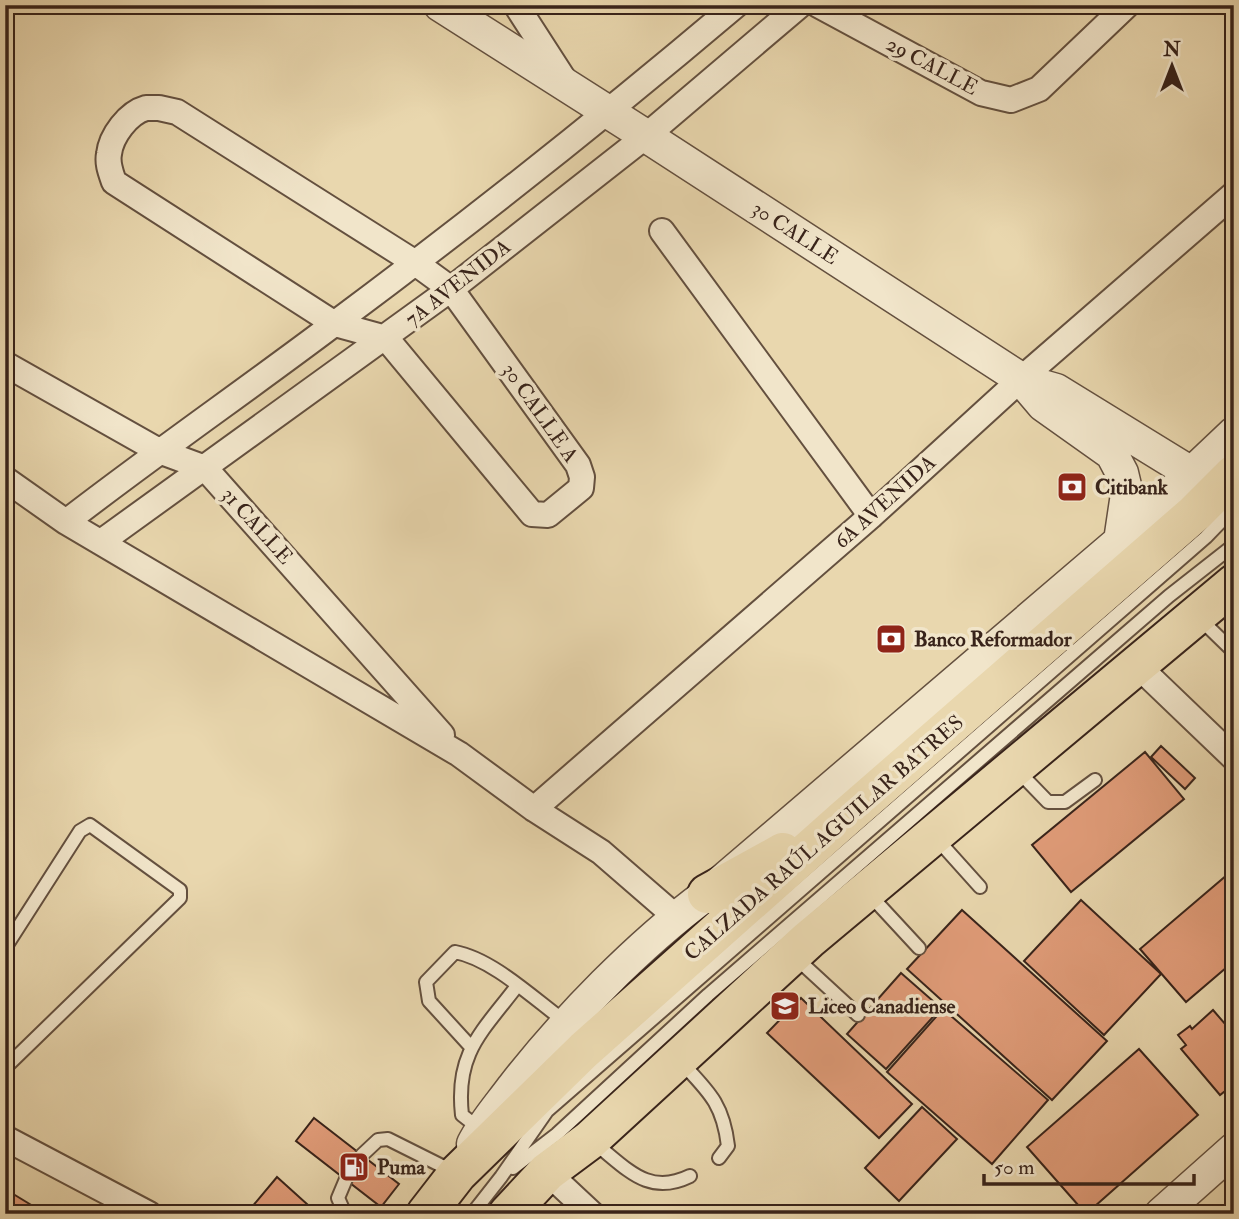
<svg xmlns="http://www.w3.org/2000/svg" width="1239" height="1219" viewBox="0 0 1239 1219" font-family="'IM FELL Double Pica',serif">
  <rect width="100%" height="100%" fill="#e9d7ae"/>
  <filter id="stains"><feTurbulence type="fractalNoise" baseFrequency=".00286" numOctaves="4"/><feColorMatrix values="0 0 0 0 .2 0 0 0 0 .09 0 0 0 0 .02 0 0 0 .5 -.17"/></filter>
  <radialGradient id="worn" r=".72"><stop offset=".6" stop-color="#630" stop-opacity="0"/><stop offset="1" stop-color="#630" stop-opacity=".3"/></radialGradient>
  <path fill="#e19c79" stroke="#38231a" stroke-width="2" d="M 1161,746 L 1195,778 L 1185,789 L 1151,757 Z
    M 1145,752 L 1184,799 L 1071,892 L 1032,845 Z
    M 1234,869 L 1234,961 L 1186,1002 L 1140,949 Z
    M 1081,900 L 1161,974 L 1104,1035 L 1024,961 Z
    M 962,910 L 1107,1041 L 1052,1100 L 907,969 Z
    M 901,973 L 941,1008 L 886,1069 L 847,1034 Z
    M 801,998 L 912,1104 L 879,1138 L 767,1033 Z
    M 943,1009 L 1048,1100 L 992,1164 L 887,1072 Z
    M 1213,1010 L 1232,1032 L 1234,1031 L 1234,1084 L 1220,1095 L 1181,1049 L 1186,1045 L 1178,1035 L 1190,1026 L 1192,1029 Z
    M 1139,1049 L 1198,1115 L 1086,1214 L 1027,1147 Z
    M 922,1107 L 957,1139 L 899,1201 L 865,1168 Z
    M 314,1118 L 399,1184 L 381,1207 L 296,1141 Z
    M 277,1177 L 318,1214 L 246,1214 Z
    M 5,1189 L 46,1214 L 5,1214 Z"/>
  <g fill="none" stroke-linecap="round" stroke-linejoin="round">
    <g stroke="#64503f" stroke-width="16">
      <path id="service" d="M 1199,618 L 1234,652
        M 1017,770 L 1048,802 L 1065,802 L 1095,780
        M 936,838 L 980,887
        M 869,894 L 919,948
        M 5,948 L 80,831 L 90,825 L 180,890 L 180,898 L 5,1068
        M 795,957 L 858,1015
        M 471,1047 L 429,1001 L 426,982 L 455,952 C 493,959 535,1000 567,1023
        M 680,1061 C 708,1091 723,1103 728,1146 L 719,1158
        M 480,1129 L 462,1115 C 455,1053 482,1032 517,986
        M 593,1142 C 626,1167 647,1197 690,1176
        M 362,1155 L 378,1140 L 388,1139 L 454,1172
        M 513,1168 L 557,1134 L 708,995 L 1169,596 L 1234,545
        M 345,1214 L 338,1198 L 346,1179
        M 472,1214 L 501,1177 L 547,1111 L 1206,537 L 1234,508"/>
    </g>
    <g stroke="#64503f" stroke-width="28">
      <path id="minor" d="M 516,5 L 567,84
        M 818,5 L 981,93 L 1011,100 L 1039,89 L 1127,5
        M 146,108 L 159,108 L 177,112 L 414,262 L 451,289 L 578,465 L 582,477 L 581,488 L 548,515 L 532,514 L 386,338 L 335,324 L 114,182 C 111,173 107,164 109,154 C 111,136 128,113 146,108 Z
        M 662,231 L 871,516
        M 5,364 L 159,451 L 205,468 L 442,735
        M 5,479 L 66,522 L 459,754 L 534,809 L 601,852 L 676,917
        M 66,522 C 154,454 245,391 334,324 C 471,222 605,116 736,5
        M 101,542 L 451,289 L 646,136 L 800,5
        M 1137,665 L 1234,758
        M 534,809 L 871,516 L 1021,379 L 1234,194
        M 5,1138 L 149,1214
        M 547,1172 L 592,1214"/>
    </g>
    <g stroke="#64503f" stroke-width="35">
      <path id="tertiary" d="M 440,5 L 646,136 L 1021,379 L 1043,405 L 1112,454 L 1122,473 L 1127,494 L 1120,541
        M 1042,386 L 1056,390 L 1191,473
        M 473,1144 C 483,1124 499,1106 513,1087 C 566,1019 638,945 707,894 L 1120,541 L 1234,433
        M 1161,1214 L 1234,1149"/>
    </g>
    <g stroke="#38231a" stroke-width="42">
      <path id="trunk" d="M 707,894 L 783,852
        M 426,1214 L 457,1174 L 584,1050 L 846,817 L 1195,513 L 1234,474
        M 508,1214 L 547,1172 L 590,1140 L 808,940 L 1234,584"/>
    </g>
    <use href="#service" stroke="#f1e5ca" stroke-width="12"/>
    <use href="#minor" stroke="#f1e5ca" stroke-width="24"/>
    <use href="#tertiary" stroke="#f1e5ca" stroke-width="32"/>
    <use href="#trunk" stroke="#e9d7ae" stroke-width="38"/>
  </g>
  <defs>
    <g id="bank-square" transform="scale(1.575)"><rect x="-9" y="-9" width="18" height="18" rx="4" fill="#8f2418" stroke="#f1e5ca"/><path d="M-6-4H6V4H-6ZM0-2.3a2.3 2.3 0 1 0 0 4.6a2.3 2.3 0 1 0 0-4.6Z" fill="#fff"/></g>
    <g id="school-square" transform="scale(1.575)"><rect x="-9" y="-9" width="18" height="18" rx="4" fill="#8f2418" stroke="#f1e5ca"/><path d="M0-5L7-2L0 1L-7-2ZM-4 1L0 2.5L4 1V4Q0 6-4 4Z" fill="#fff"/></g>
    <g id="fuel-square" transform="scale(1.575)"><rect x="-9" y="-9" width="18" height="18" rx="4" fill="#8f2418" stroke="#f1e5ca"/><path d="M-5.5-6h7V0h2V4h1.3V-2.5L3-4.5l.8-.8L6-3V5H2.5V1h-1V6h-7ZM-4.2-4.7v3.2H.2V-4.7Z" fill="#fff"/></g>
  </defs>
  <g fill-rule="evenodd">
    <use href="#bank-square" x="1072" y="487"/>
    <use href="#bank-square" x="891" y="639"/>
    <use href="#school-square" x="785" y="1006"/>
    <use href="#fuel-square" x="354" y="1167"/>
  </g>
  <g text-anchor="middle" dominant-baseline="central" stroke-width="7" stroke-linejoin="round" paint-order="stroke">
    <g font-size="21" fill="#38231a" stroke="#f1e5ca">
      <text transform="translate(932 66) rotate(28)">29 CALLE</text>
      <text transform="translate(795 233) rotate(33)">30 CALLE</text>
      <text transform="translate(458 283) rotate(-38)">7A AVENIDA</text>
      <text transform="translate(540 413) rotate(55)">30 CALLE A</text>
      <text transform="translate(885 502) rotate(-42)">6A AVENIDA</text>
      <text transform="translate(257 526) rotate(48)">31 CALLE</text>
      <text transform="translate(824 838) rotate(-41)">CALZADA RAÚL AGUILAR BATRES</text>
    </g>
    <g font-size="21" font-weight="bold" fill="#38231a" stroke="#f1e5ca" text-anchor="start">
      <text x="1095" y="487">Citibank</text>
      <text x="914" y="639">Banco Reformador</text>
      <text x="808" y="1006">Liceo Canadiense</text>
      <text x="377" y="1167">Puma</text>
    </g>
  </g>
  <rect width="1239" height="1219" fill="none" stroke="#e9d7ae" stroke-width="28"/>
  <rect x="7" y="7" width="1225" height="1205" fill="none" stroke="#38231a" stroke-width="3.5"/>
  <rect x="14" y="14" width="1211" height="1191" fill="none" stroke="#38231a" stroke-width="2"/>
  <g transform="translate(1172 66)" stroke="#f1e5ca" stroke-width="5" paint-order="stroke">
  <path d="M0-5L12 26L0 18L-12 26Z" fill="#38231a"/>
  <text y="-10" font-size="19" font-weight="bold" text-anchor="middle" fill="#38231a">N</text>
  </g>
  <path d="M984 1174v10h210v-10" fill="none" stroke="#38231a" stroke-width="3.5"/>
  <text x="994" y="1174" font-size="21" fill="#38231a" stroke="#f1e5ca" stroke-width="5" paint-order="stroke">50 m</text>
  <rect width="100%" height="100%" filter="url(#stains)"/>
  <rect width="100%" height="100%" fill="url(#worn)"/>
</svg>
